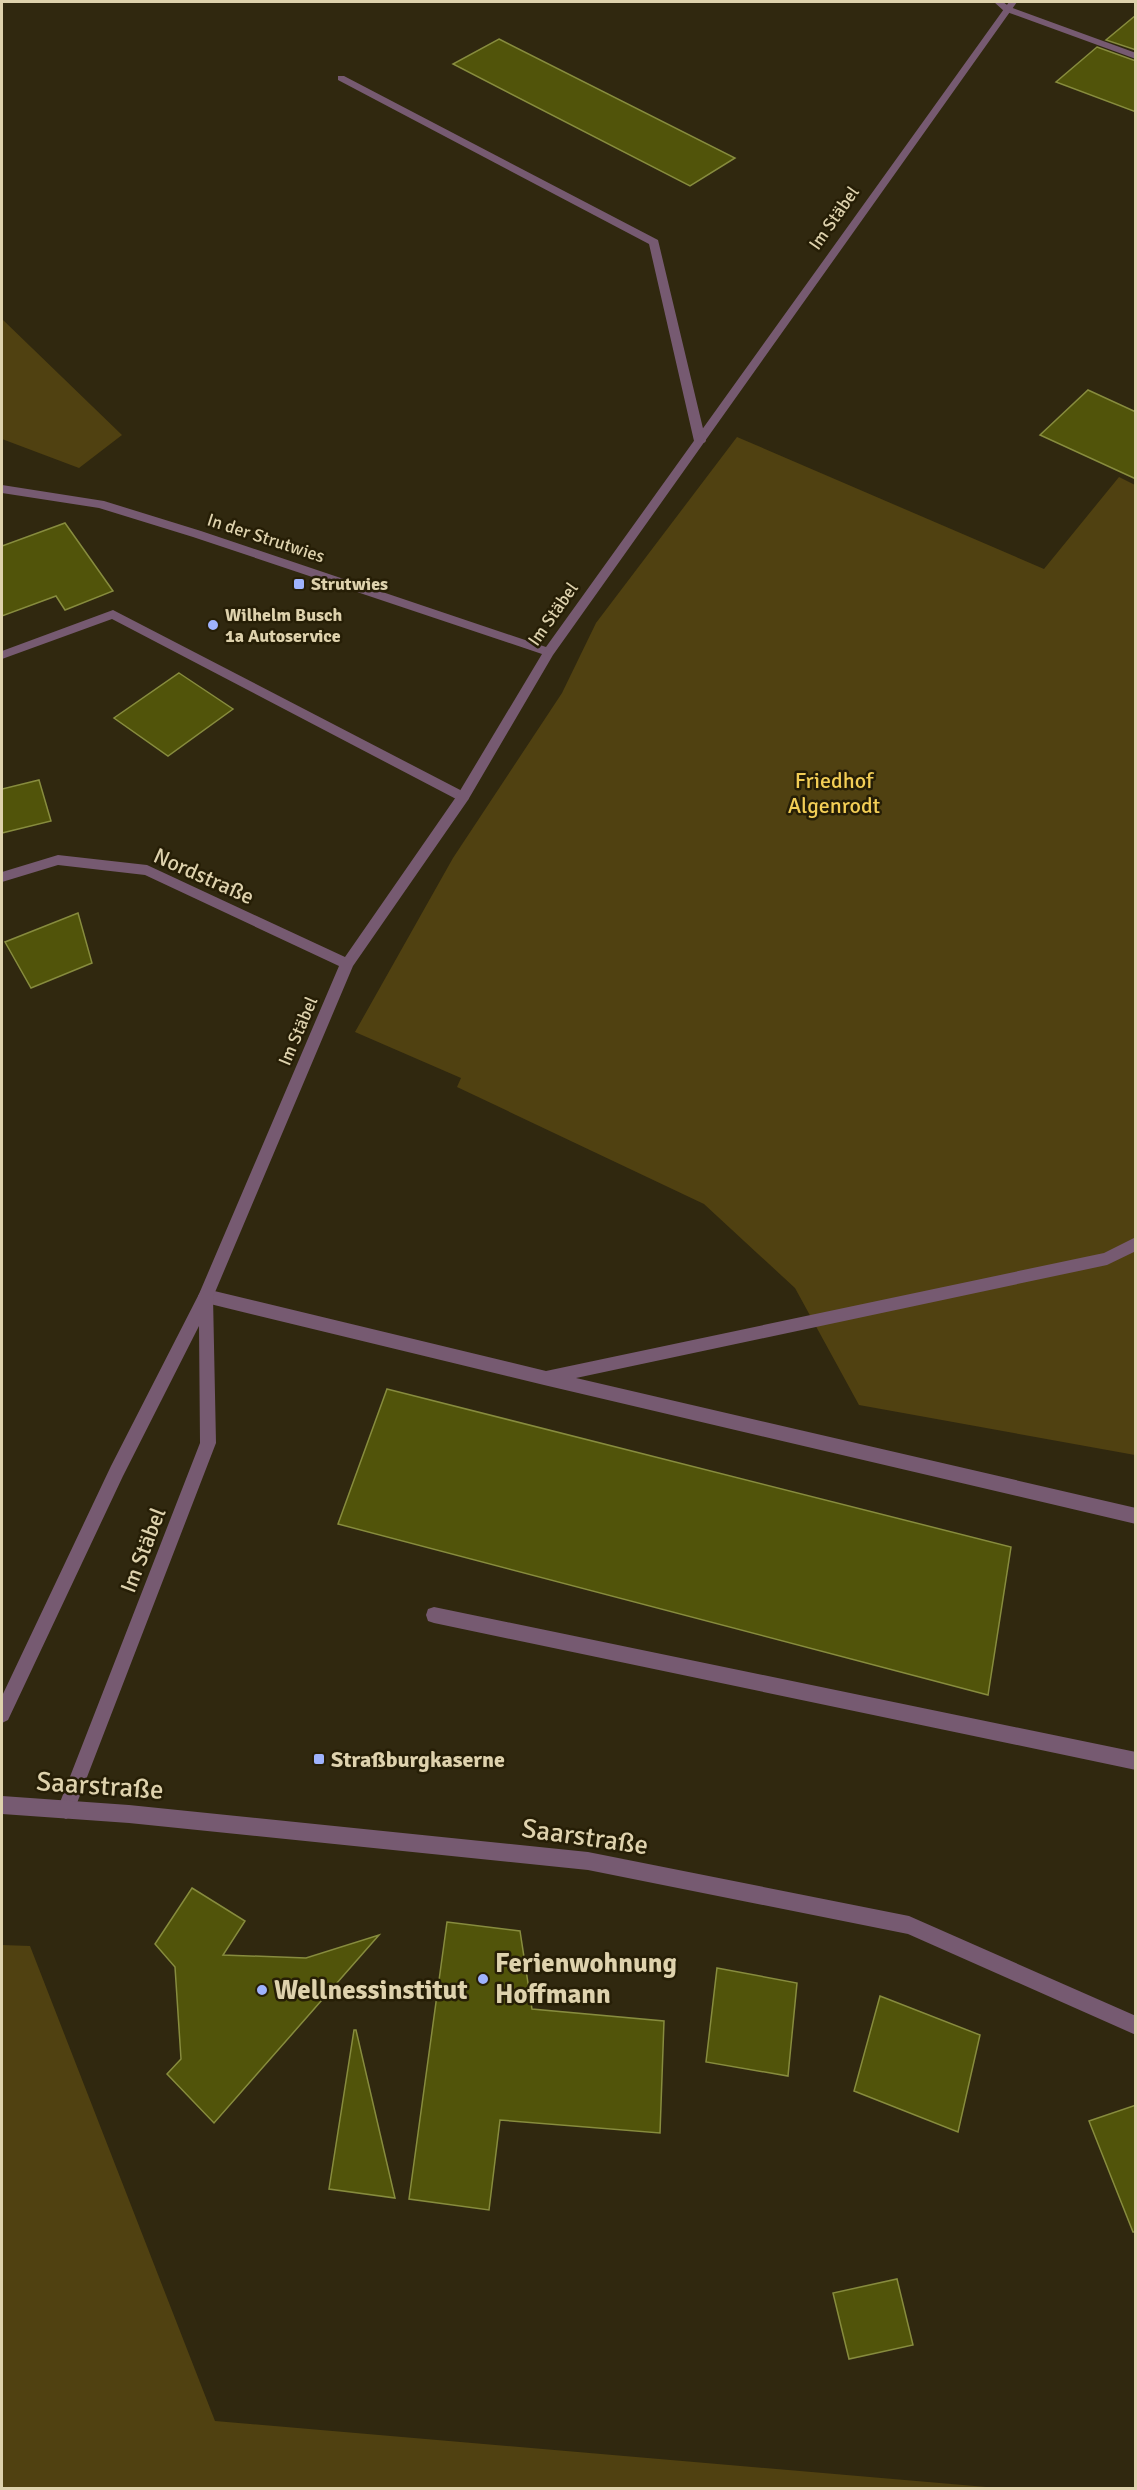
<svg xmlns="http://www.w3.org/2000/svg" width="1137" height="2490" viewBox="0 0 1137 2490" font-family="Signika,sans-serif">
  <rect width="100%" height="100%" fill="#30280f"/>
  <path fill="#504111" d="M 2,319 L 122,435 L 79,468 L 2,439 Z
    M 737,437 L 1044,569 L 1119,477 L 1135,485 L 1135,1455 L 859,1405 L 795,1288 L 704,1204 L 457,1087 L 461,1078 L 355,1032 L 453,858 L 562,693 L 596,623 Z
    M 2,1945 L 30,1946 L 215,2421 L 998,2488 L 2,2488 Z"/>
  <path fill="#51540a" stroke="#878c3e" stroke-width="1.5" d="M 1136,15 L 1136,50 L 1106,40 Z
    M 499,39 L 735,158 L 690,186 L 453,64 Z
    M 1097,47 L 1136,61 L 1136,112 L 1056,82 Z
    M 1088,390 L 1136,412 L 1136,479 L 1040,435 Z
    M 65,523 L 113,591 L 65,610 L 56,596 L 2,616 L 2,546 Z
    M 179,673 L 233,709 L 168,756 L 114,718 Z
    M 39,780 L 51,821 L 2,833 L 2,789 Z
    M 78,913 L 92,963 L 31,988 L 5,942 Z
    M 387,1389 L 1011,1547 L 988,1695 L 338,1524 Z
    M 192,1888 L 245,1921 L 223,1955 L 306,1958 L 379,1935 L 214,2123 L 167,2074 L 181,2059 L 175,1967 L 155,1944 Z
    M 447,1922 L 520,1931 L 532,2009 L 664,2021 L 660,2133 L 500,2120 L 489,2210 L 409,2199 Z
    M 717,1968 L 797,1983 L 788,2076 L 706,2062 Z
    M 880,1996 L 980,2035 L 958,2132 L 854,2091 Z
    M 354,2030 L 356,2030 L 395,2198 L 329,2189 Z
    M 1136,2105 L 1136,2232 L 1133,2232 L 1089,2121 Z
    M 897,2279 L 913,2345 L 849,2359 L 833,2293 Z"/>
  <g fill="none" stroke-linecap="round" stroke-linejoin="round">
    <path fill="#765a71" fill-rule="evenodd" d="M 994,2 L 1003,2 L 1010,7 L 1136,53 L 1136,59 L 1004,11 Z
      M 338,76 L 344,76 L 658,240 L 706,441 L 704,443 L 696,443 L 694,441 L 649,244 L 338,80 Z
      M 113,610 L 468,794 L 469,797 L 468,800 L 458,800 L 112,619 L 2,659 L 2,651 Z
      M 1136,1237 L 1136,1251 L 1107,1265 L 576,1378 L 1136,1508 L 1136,1524 L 544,1385 L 206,1303 L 201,1301 L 198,1296 L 201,1291 L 206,1289 L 546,1371 L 1104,1253 Z
      M 434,1607 L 1136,1752 L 1136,1770 L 434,1623 L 428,1621 L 426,1615 L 428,1609 Z"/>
    <path fill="#765a71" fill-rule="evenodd" d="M 1009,2 L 1017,2 L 553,655 L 468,800 L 353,966 L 213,1297 L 216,1443 L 72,1816 L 66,1819 L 60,1816 L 57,1810 L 200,1443 L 199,1326 L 123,1476 L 8,1720 L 2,1723 L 2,1696 L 111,1466 L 199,1294 L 339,966 L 145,875 L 58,865 L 2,882 L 2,872 L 58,855 L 147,865 L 345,957 L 458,794 L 542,654 L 193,537 L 99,508 L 2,493 L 2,485 L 104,501 L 201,531 L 546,647 Z"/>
    <path fill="#765a71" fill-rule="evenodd" d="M 2,1796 L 129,1805 L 588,1852 L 909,1916 L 1136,2016 L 1136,2035 L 908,1934 L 588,1870 L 129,1823 L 2,1814 Z"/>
  </g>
  <g fill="#9fb3fd" stroke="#261e06" stroke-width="2">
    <rect x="293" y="578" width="12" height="12" rx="3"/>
    <circle cx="213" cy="625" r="6"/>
    <rect x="313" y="1753" width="12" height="12" rx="3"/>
    <circle cx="483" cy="1979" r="6"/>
    <circle cx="262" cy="1990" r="6"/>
  </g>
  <g text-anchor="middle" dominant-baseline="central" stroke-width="5" stroke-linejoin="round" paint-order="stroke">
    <g font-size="18" fill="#ded2ad" stroke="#261e06">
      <text transform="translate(834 218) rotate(-55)">Im Stäbel</text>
      <text transform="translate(266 538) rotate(18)">In der Strutwies</text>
      <text transform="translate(553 614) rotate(-55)">Im Stäbel</text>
      <text transform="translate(298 1031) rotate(-67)">Im Stäbel</text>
    </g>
    <g font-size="18" font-weight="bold" fill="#ded2ad" stroke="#261e06" text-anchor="start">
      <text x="311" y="584">Strutwies</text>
      <text x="225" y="615">Wilhelm Busch<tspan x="225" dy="21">1a Autoservice</tspan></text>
    </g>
    <g font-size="22" fill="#f3ce56" stroke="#261e06">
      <text x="834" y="780">Friedhof<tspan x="834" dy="25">Algenrodt</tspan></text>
    </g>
    <g font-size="22" fill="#ded2ad" stroke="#261e06">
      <text transform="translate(204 876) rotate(24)">Nordstraße</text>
      <text transform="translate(143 1550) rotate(-69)">Im Stäbel</text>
    </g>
    <g font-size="22" font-weight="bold" fill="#ded2ad" stroke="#261e06" text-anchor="start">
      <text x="331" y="1759">Straßburgkaserne</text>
    </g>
    <g font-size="27" fill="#ded2ad" stroke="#261e06">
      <text transform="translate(100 1786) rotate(4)">Saarstraße</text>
      <text transform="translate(585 1837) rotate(8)">Saarstraße</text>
    </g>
    <g font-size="27" font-weight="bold" fill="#ded2ad" stroke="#261e06" text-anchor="start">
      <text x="495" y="1963">Ferienwohnung<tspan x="495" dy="31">Hoffmann</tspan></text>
      <text x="274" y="1990">Wellnessinstitut</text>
    </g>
  </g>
  <rect width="1137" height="2490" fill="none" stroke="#ded2ad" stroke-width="6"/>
</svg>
